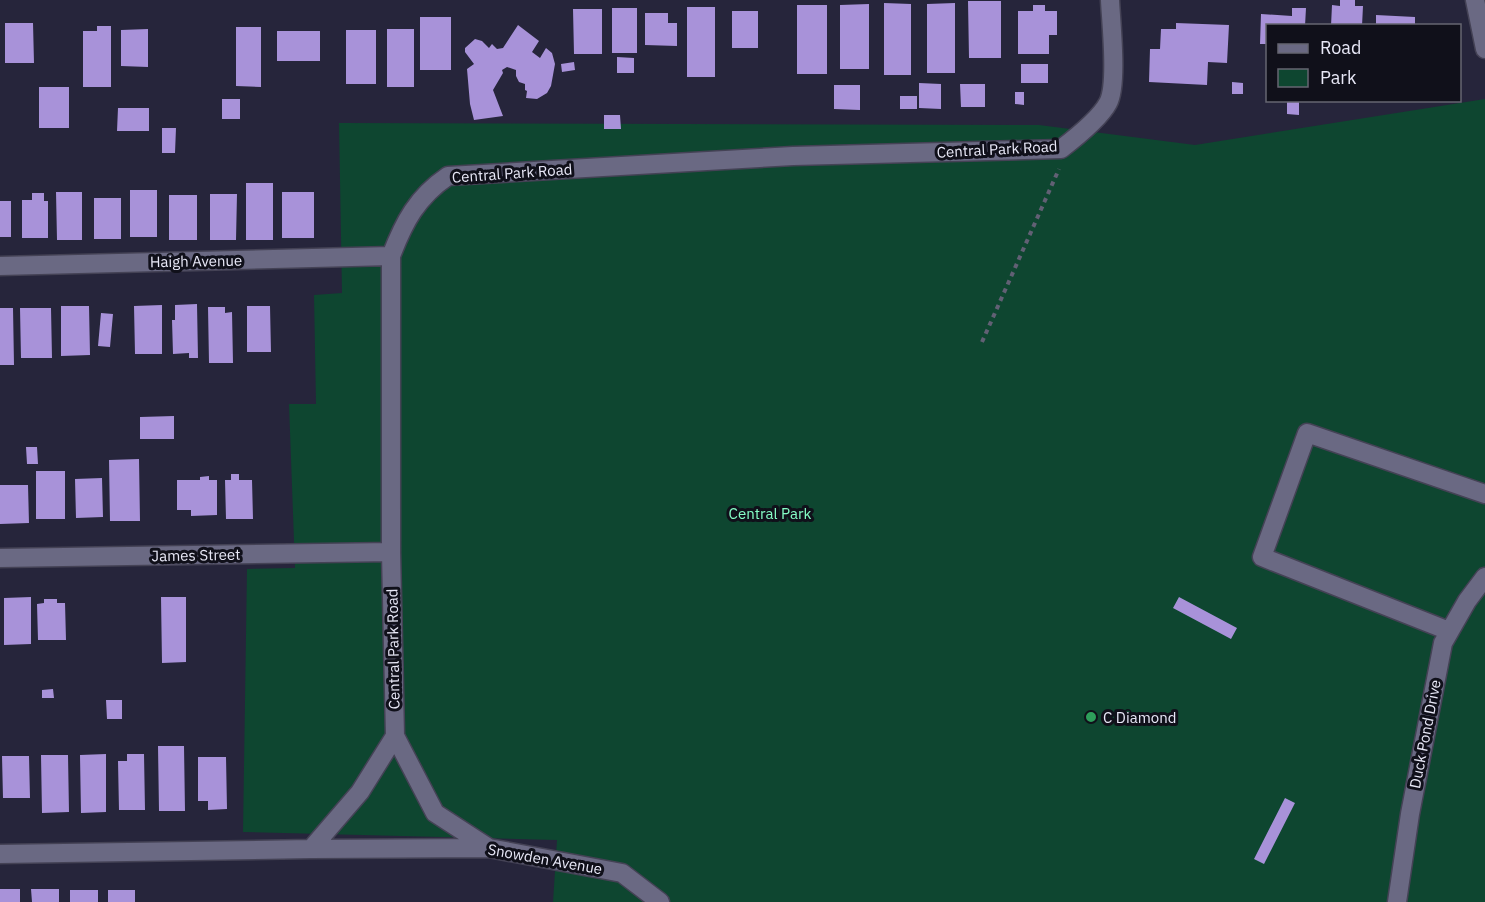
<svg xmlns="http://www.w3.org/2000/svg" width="1485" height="902" viewBox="0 0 1485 902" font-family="'IBM Plex Sans',sans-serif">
  <rect width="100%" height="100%" fill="#26253b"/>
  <path fill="#0e4630" d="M 1485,99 L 1485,902 L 553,902 L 557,840 L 243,832 L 247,569 L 295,568 L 289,404 L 316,404 L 314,295 L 342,293 L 339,123 L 1039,125 L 1195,145 Z"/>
  <path fill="#a892d9" d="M 1340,0 L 1355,0 L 1355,6 L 1363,6 L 1362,26 L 1331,26 L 1332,5 L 1340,6 Z
    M 968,1 L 1001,1 L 1001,58 L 969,58 Z
    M 884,3 L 911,4 L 911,75 L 884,75 Z
    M 955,3 L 955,73 L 927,73 L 927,4 Z
    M 869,4 L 869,69 L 840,69 L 840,5 Z
    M 797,5 L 827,5 L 827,74 L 797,74 Z
    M 1033,5 L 1045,5 L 1045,11 L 1057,11 L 1057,35 L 1049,35 L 1049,54 L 1018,54 L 1018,11 L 1033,11 Z
    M 687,7 L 715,7 L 715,77 L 687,77 Z
    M 612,8 L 637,8 L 637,53 L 612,53 Z
    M 1292,8 L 1306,8 L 1305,26 L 1268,26 L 1268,44 L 1260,44 L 1261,14 L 1292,16 Z
    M 573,9 L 602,9 L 602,54 L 574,54 Z
    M 732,11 L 758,11 L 758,48 L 732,48 Z
    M 645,13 L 668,13 L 668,23 L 677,23 L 677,46 L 645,45 Z
    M 1376,15 L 1415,17 L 1415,26 L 1376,26 Z
    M 420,17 L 451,17 L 451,70 L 420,70 Z
    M 5,23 L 33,23 L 34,63 L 5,63 Z
    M 1176,23 L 1229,25 L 1227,63 L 1208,62 L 1207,85 L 1149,82 L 1150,49 L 1160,49 L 1161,29 L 1176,29 Z
    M 518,25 L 539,41 L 532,52 L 540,58 L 546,48 L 552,53 L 555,64 L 551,86 L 547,93 L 537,99 L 526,98 L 527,91 L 525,90 L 525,84 L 519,82 L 516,76 L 516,70 L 507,67 L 502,70 L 503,73 L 493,90 L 503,116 L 474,120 L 470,104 L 467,69 L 474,64 L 465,52 L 465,48 L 475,39 L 482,41 L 489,48 L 492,44 L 497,49 L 503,48 Z
    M 97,26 L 111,26 L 111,87 L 83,87 L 83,31 L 97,31 Z
    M 236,27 L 261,27 L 261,87 L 236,86 Z
    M 148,29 L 148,67 L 121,66 L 121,30 Z
    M 387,29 L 414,29 L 414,87 L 387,87 Z
    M 346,30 L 376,30 L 376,84 L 346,84 Z
    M 277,31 L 320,31 L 320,61 L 277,61 Z
    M 617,57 L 634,58 L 634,73 L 617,73 Z
    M 574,62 L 575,70 L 562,72 L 561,64 Z
    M 1021,64 L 1048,64 L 1048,83 L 1021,83 Z
    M 1232,82 L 1243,83 L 1243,94 L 1232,94 Z
    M 919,83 L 941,84 L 941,109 L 919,108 Z
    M 960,84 L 985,84 L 985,107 L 961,107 Z
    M 834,85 L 860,85 L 860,110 L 834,109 Z
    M 39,87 L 69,87 L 69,128 L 39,128 Z
    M 1015,92 L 1024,92 L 1024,105 L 1015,104 Z
    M 900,96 L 917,96 L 917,109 L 900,109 Z
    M 222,99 L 240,99 L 240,119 L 222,119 Z
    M 1287,100 L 1299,100 L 1299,115 L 1287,114 Z
    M 118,108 L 149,108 L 149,131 L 117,131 Z
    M 604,115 L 620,115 L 621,129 L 604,129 Z
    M 162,128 L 176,128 L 175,153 L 162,153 Z
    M 246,183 L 273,183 L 273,240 L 246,240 Z
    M 130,190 L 157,190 L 157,237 L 130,237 Z
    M 56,192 L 82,192 L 82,240 L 57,240 Z
    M 282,192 L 314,192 L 314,238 L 282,238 Z
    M 32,193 L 44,193 L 44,201 L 48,201 L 48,238 L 22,238 L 22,200 L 32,200 Z
    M 210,194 L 237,194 L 236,240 L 210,240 Z
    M 169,195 L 197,195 L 197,240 L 169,240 Z
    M 94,198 L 121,198 L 121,239 L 94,239 Z
    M 0,201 L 11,201 L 11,237 L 0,237 Z
    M 197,304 L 198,358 L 189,358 L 189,353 L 173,354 L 172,320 L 175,320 L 175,305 Z
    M 162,305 L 162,354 L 135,354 L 134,306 Z
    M 61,306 L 89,306 L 90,355 L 61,356 Z
    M 247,306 L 270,306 L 271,352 L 247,352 Z
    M 208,307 L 225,307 L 225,313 L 232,312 L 233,363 L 209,363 Z
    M 0,308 L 13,308 L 14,365 L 0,365 Z
    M 20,308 L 51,308 L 52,358 L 21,358 Z
    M 101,313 L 113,314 L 110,347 L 98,346 Z
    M 174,416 L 174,439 L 140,439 L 140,417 Z
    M 26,447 L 37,447 L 38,464 L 27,464 Z
    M 139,459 L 140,521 L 110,521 L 109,460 Z
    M 36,471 L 65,471 L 65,519 L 36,519 Z
    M 231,474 L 239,474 L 239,480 L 252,480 L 253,519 L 226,519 L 225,480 L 231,480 Z
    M 209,476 L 209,480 L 217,480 L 217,515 L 191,516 L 191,510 L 177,510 L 177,480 L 200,480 L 200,477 Z
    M 102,478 L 103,517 L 76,518 L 75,479 Z
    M 0,485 L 28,485 L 29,523 L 0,524 Z
    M 31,597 L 31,644 L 4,645 L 4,598 Z
    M 161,597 L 186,597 L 186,662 L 162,663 Z
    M 1179,597 L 1237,628 L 1231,639 L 1173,608 Z
    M 44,599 L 57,599 L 57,603 L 65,603 L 66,640 L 38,640 L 37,604 L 44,603 Z
    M 53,689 L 54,698 L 42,698 L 42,690 Z
    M 106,700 L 122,700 L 122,719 L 107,719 Z
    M 158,746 L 184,746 L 185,811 L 159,811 Z
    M 106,754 L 106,812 L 81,813 L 80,755 Z
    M 127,754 L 144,754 L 145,810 L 119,810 L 118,761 L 127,761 Z
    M 41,755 L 68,755 L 69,812 L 42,813 Z
    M 2,756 L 29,756 L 30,798 L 3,798 Z
    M 198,757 L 226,757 L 227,809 L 208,810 L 208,801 L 198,801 Z
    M 1285,798 L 1295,803 L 1264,864 L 1254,859 Z
    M 0,889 L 20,889 L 20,902 L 0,902 Z
    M 31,889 L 59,889 L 59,902 L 32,902 Z
    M 70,890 L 98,890 L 98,902 L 70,902 Z
    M 108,890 L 135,890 L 135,902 L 108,902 Z"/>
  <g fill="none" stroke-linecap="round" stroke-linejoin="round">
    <g stroke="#444255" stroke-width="21">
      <path id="minor" d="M 1475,0 L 1485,49
        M 0,266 L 391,256
        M 0,558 L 391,552
        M 1449,631 L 1262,557 L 1307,433 L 1485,494
        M 489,848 L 435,813 L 395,736 L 391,552 L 391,256 C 404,222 417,197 448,176 L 793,156 L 1061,149 C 1074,139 1100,118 1108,103 C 1118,85 1111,23 1110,0
        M 311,849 L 360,792 L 395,736
        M 0,854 L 311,849 L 489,848 L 622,873 L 660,902
        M 1397,902 L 1410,814 L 1443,643 L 1467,601 L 1485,577"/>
    </g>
    <path stroke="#616074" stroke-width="4" stroke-dasharray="4.5 4.5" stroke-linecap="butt" d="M 982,342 L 1059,169"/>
    <use href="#minor" stroke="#6a6983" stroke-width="18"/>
  </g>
  <circle fill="#2e9e5b" stroke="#10101a" stroke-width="2" cx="1091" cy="717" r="6"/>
  <g text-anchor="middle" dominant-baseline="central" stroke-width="6" stroke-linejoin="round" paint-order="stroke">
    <g font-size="15" fill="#e8e8f7" stroke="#10101a">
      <text transform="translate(997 149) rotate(-3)">Central Park Road</text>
      <text transform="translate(512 173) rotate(-4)">Central Park Road</text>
      <text transform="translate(196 261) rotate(-1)">Haigh Avenue</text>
      <text transform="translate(196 555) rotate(-1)">James Street</text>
      <text transform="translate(393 649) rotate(-91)">Central Park Road</text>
      <text transform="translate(1425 734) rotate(-79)">Duck Pond Drive</text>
      <text transform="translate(545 859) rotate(10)">Snowden Avenue</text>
    </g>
    <g font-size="15" fill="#85fdc6" stroke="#10101a">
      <text x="770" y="513">Central Park</text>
    </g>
    <g font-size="15" fill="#e8e8f7" stroke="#10101a" text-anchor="start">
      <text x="1103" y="717">C Diamond</text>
    </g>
  </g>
  <rect x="1266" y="24" width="195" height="78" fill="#10101a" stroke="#666672" stroke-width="1.5"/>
  <rect x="1278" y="44" width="30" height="9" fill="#6a6983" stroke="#666672" stroke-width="1.5"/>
  <text x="1320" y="54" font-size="18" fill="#e8e8f7">Road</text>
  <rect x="1278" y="69" width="30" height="18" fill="#0e4630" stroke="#666672" stroke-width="1.5"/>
  <text x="1320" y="84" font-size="18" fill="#e8e8f7">Park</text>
</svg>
